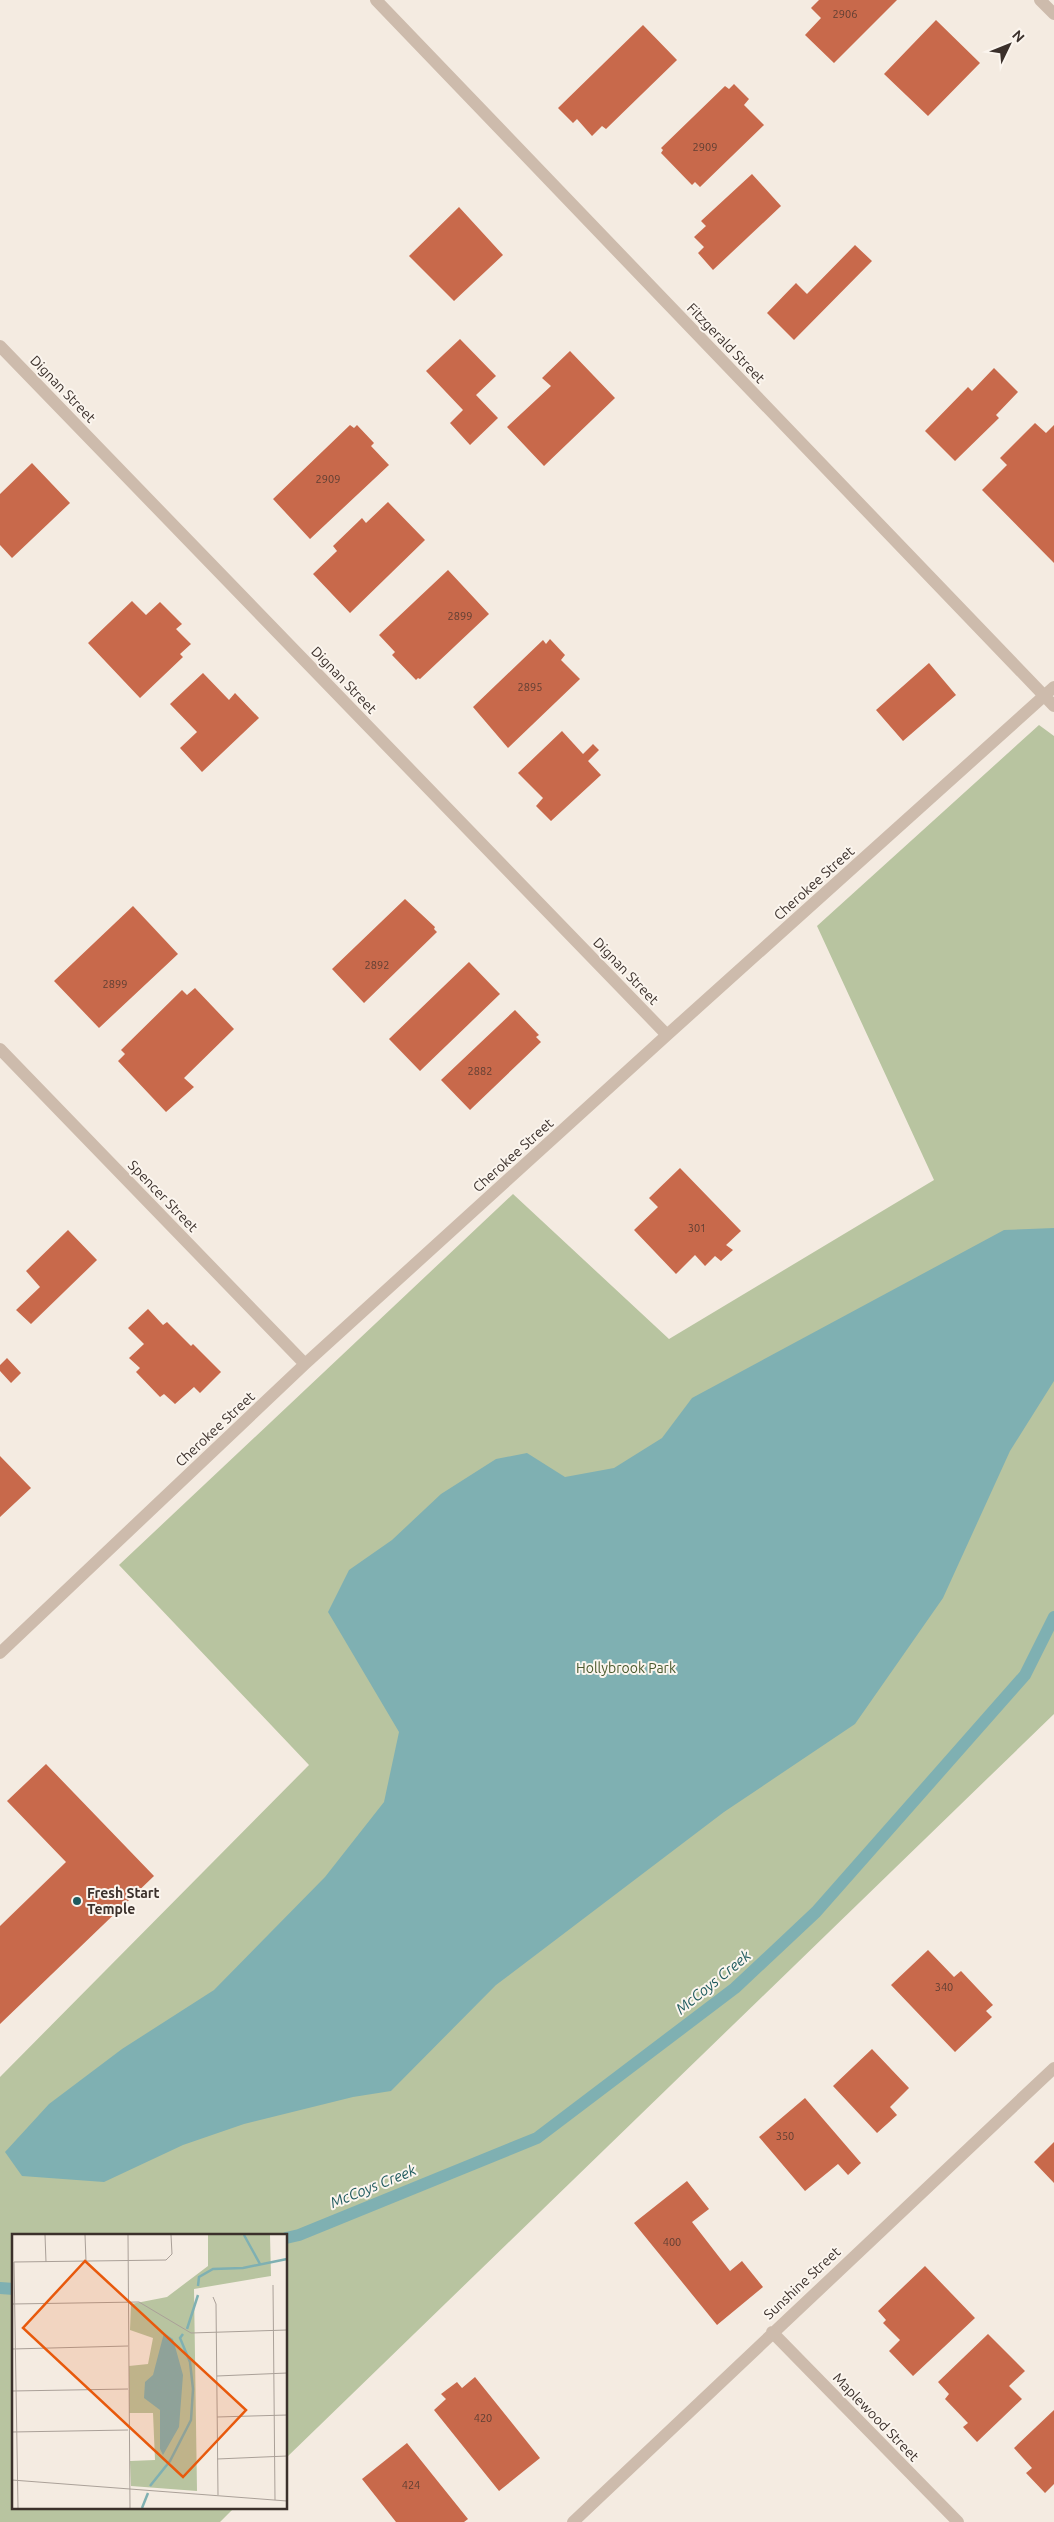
<svg xmlns="http://www.w3.org/2000/svg" width="1054" height="2522" viewBox="0 0 1054 2522" font-family="Ubuntu,sans-serif">
  <rect width="100%" height="100%" fill="#f4ebe1"/>
  <path fill="#b8c4a0" d="M 1039,725 L 1054,736 L 1054,1714 L 286,2458 L 286,2236 L 14,2236 L 14,2508 L 234,2508 L 220,2522 L 0,2522 L 0,2077 L 309,1765 L 119,1565 L 513,1194 L 669,1339 L 934,1180 L 817,926 Z"/>
  <path fill="#7fb0b2" d="M 1054,1228 L 1054,1381 L 1010,1451 L 943,1598 L 855,1724 L 724,1812 L 496,1985 L 391,2091 L 353,2097 L 244,2124 L 183,2145 L 104,2182 L 22,2176 L 5,2152 L 49,2104 L 122,2049 L 214,1990 L 325,1877 L 384,1802 L 399,1732 L 328,1612 L 349,1570 L 392,1540 L 441,1494 L 496,1459 L 527,1453 L 565,1477 L 614,1468 L 662,1438 L 692,1398 L 1004,1230 Z"/>
  <g fill="none" stroke-linecap="round" stroke-linejoin="round">
    <path stroke="#7fb0b2" stroke-width="12" d="M 286,2238 L 299,2235 L 537,2138 L 735,1988 L 816,1912 L 1025,1675 L 1054,1617
      M 0,2288 L 14,2289"/>
  </g>
  <path fill="#c8694b" d="M 819,0 L 897,0 L 834,63 L 805,35 L 821,18 L 811,8 Z
    M 936,20 L 980,63 L 928,116 L 884,74 Z
    M 643,25 L 677,60 L 606,129 L 602,126 L 592,136 L 577,119 L 573,123 L 558,108 Z
    M 734,84 L 749,99 L 744,105 L 764,125 L 700,187 L 695,182 L 692,185 L 661,153 L 663,150 L 661,148 L 725,86 L 729,89 Z
    M 752,174 L 781,206 L 713,270 L 698,253 L 704,247 L 694,237 L 706,226 L 701,221 Z
    M 459,207 L 503,255 L 454,301 L 409,256 Z
    M 855,245 L 872,261 L 794,340 L 767,313 L 796,283 L 807,294 Z
    M 460,339 L 496,376 L 476,395 L 498,418 L 470,445 L 450,423 L 463,410 L 426,371 Z
    M 570,351 L 615,398 L 544,466 L 507,427 L 551,386 L 542,378 Z
    M 994,368 L 1018,392 L 996,415 L 999,418 L 955,461 L 925,431 L 968,387 L 972,391 Z
    M 1035,423 L 1046,433 L 1054,425 L 1054,563 L 982,490 L 1007,465 L 1000,458 Z
    M 350,425 L 354,428 L 357,425 L 374,443 L 371,446 L 389,465 L 310,539 L 273,499 Z
    M 32,463 L 70,503 L 12,558 L 0,545 L 0,494 Z
    M 388,502 L 425,540 L 350,613 L 313,574 L 337,551 L 333,546 L 362,518 L 366,523 Z
    M 448,570 L 489,614 L 420,679 L 418,678 L 416,680 L 392,655 L 395,652 L 379,635 Z
    M 132,601 L 146,615 L 160,602 L 182,624 L 176,629 L 191,644 L 180,654 L 183,657 L 140,698 L 88,643 Z
    M 550,639 L 565,655 L 561,660 L 580,679 L 508,748 L 473,707 L 543,640 L 546,644 Z
    M 929,663 L 956,695 L 903,741 L 876,710 Z
    M 203,673 L 229,700 L 235,693 L 259,718 L 202,772 L 180,748 L 197,732 L 170,704 Z
    M 562,731 L 583,754 L 593,744 L 599,750 L 588,761 L 601,775 L 551,821 L 536,806 L 543,798 L 518,773 Z
    M 405,899 L 435,927 L 434,929 L 437,932 L 364,1003 L 332,969 Z
    M 133,906 L 178,954 L 99,1028 L 54,981 Z
    M 469,962 L 500,994 L 420,1071 L 389,1039 Z
    M 195,988 L 234,1029 L 184,1078 L 194,1087 L 166,1112 L 118,1061 L 125,1054 L 121,1050 L 182,990 L 187,995 Z
    M 515,1010 L 539,1035 L 536,1037 L 541,1042 L 470,1110 L 441,1080 Z
    M 680,1168 L 741,1231 L 726,1245 L 733,1250 L 721,1261 L 715,1256 L 705,1266 L 695,1255 L 676,1274 L 634,1230 L 658,1207 L 649,1198 Z
    M 68,1230 L 97,1260 L 31,1324 L 16,1310 L 40,1287 L 26,1271 Z
    M 148,1309 L 163,1325 L 167,1322 L 191,1346 L 193,1344 L 221,1372 L 200,1393 L 194,1387 L 175,1404 L 164,1394 L 160,1397 L 136,1372 L 140,1368 L 129,1358 L 144,1344 L 128,1328 Z
    M 7,1358 L 21,1373 L 11,1383 L 0,1371 L 0,1365 Z
    M 0,1456 L 31,1488 L 0,1517 Z
    M 46,1764 L 154,1876 L 0,2024 L 0,1926 L 66,1862 L 7,1801 Z
    M 928,1950 L 954,1977 L 961,1971 L 993,2005 L 986,2011 L 992,2017 L 955,2052 L 891,1985 Z
    M 872,2049 L 909,2088 L 890,2107 L 897,2115 L 877,2133 L 833,2086 Z
    M 805,2098 L 861,2163 L 848,2175 L 838,2164 L 805,2191 L 759,2137 Z
    M 1054,2142 L 1054,2183 L 1034,2162 Z
    M 687,2181 L 709,2209 L 692,2222 L 730,2271 L 742,2261 L 763,2287 L 717,2325 L 634,2223 Z
    M 925,2266 L 975,2318 L 913,2376 L 889,2351 L 900,2340 L 883,2323 L 886,2320 L 878,2311 Z
    M 988,2334 L 1025,2371 L 1009,2386 L 1022,2399 L 977,2442 L 963,2427 L 968,2423 L 945,2399 L 949,2394 L 938,2382 Z
    M 475,2377 L 540,2458 L 499,2491 L 434,2410 L 446,2399 L 441,2394 L 457,2382 L 462,2388 Z
    M 1054,2410 L 1054,2484 L 1045,2493 L 1026,2473 L 1032,2468 L 1014,2448 Z
    M 407,2443 L 468,2519 L 464,2522 L 396,2522 L 362,2479 Z"/>
  <g fill="none" stroke-linecap="round" stroke-linejoin="round">
    <path stroke="#cdbbac" stroke-width="12" d="M 376,0 L 1054,706
      M 1040,0 L 1054,14
      M 0,346 L 667,1035
      M 0,1049 L 305,1364
      M 0,1653 L 305,1364 L 667,1035 L 1054,687
      M 772,2332 L 958,2522
      M 573,2522 L 1054,2068"/>
  </g>
  <circle fill="#1f5a5e" stroke="#fbf5ee" stroke-width="2" cx="77" cy="1901" r="5"/>
  <g text-anchor="middle" dominant-baseline="central" stroke-width="4" stroke-linejoin="round" paint-order="stroke">
    <g font-size="11" fill="#5e3e33">
      <text x="845" y="14">2906</text>
      <text x="705" y="147">2909</text>
      <text x="328" y="479">2909</text>
      <text x="460" y="616">2899</text>
      <text x="530" y="687">2895</text>
      <text x="377" y="965">2892</text>
      <text x="115" y="984">2899</text>
      <text x="480" y="1071">2882</text>
      <text x="697" y="1228">301</text>
      <text x="944" y="1987">340</text>
      <text x="785" y="2136">350</text>
      <text x="672" y="2242">400</text>
      <text x="483" y="2418">420</text>
      <text x="411" y="2485">424</text>
    </g>
    <g font-size="14" fill="#3b302b" stroke="#fbf5ee">
      <text transform="translate(726 343) rotate(46)">Fitzgerald Street</text>
      <text transform="translate(63 389) rotate(46)">Dignan Street</text>
      <text transform="translate(344 680) rotate(46)">Dignan Street</text>
      <text transform="translate(814 883) rotate(-42)">Cherokee Street</text>
      <text transform="translate(626 971) rotate(46)">Dignan Street</text>
      <text transform="translate(513 1155) rotate(-42)">Cherokee Street</text>
      <text transform="translate(163 1196) rotate(46)">Spencer Street</text>
      <text transform="translate(215 1429) rotate(-43)">Cherokee Street</text>
      <text transform="translate(802 2283) rotate(-43)">Sunshine Street</text>
      <text transform="translate(876 2417) rotate(46)">Maplewood Street</text>
    </g>
    <g font-size="14" fill="#4a5a2e" stroke="#fbf5ee">
      <text x="626" y="1668">Hollybrook Park</text>
    </g>
    <g font-size="14" font-weight="bold" fill="#3b302b" stroke="#fbf5ee" text-anchor="start">
      <text x="87" y="1893">Fresh Start<tspan x="87" dy="16">Temple</tspan></text>
    </g>
    <g font-size="15" font-style="italic" fill="#1f5a5e" stroke="#fbf5ee">
      <text transform="translate(713 1982) rotate(-39)">McCoys Creek</text>
      <text transform="translate(373 2186) rotate(-22)">McCoys Creek</text>
    </g>
  </g>
  <g transform="translate(12 2234)">
    <rect width="275" height="275" fill="#f4ebe1"/>
    <path d="M 196,1 L 258,1 L 259,42 L 182,55 L 185,257 L 119,252 L 118,227 L 143,226 L 141,179 L 117,179 L 117,132 L 136,130 L 141,104 L 118,96 L 119,70 L 155,63 L 196,32 Z" fill="#b8c4a0"/>
    <path d="M 152,99 L 161,105 L 171,141 L 167,193 L 151,221 L 148,215 L 148,176 L 132,164 L 133,148 L 141,141 Z" fill="#7fb0b2"/>
    <path fill="none" stroke="#7fb0b2" stroke-width="2.5" d="M 232,1 L 248,30M 186,52 L 187,43 L 201,35 L 231,34 L 275,25M 175,95 L 186,61M 138,252 L 158,227 L 179,186 L 181,155 L 178,128 L 168,104 L 171,100M 130,274 L 136,259"/>
    <path fill="none" stroke="#aaa098" stroke-width="1" d="M 33,1 L 34,28M 73,1 L 74,27M 116,1 L 118,274M 2,28 L 6,274M 2,28 L 154,26 L 160,20 L 159,1M 261,51 L 263,266M 201,63 L 204,70 L 206,261M 0,70 L 127,68 L 179,99 L 275,96M 0,115 L 116,112M 205,142 L 275,139M 0,157 L 116,155M 205,183 L 275,181M 0,198 L 116,196M 205,225 L 275,222M 0,246 L 275,267"/>
    <path fill="#e8590c" fill-opacity="0.15" stroke="#e8590c" stroke-width="2.5" d="M 73,27 L 234,176 L 171,243 L 11,94 Z"/>
    <rect width="275" height="275" fill="none" stroke="#3b302b" stroke-width="2.5"/>
  </g>
  <g transform="translate(1009 45) rotate(47)" stroke="#fbf5ee" stroke-width="4" paint-order="stroke">
  <path d="M0-4L9 19L0 12L-9 19Z" fill="#3b302b"/>
  <text y="-8" font-size="14" font-weight="bold" text-anchor="middle" fill="#3b302b">N</text>
  </g>
</svg>
